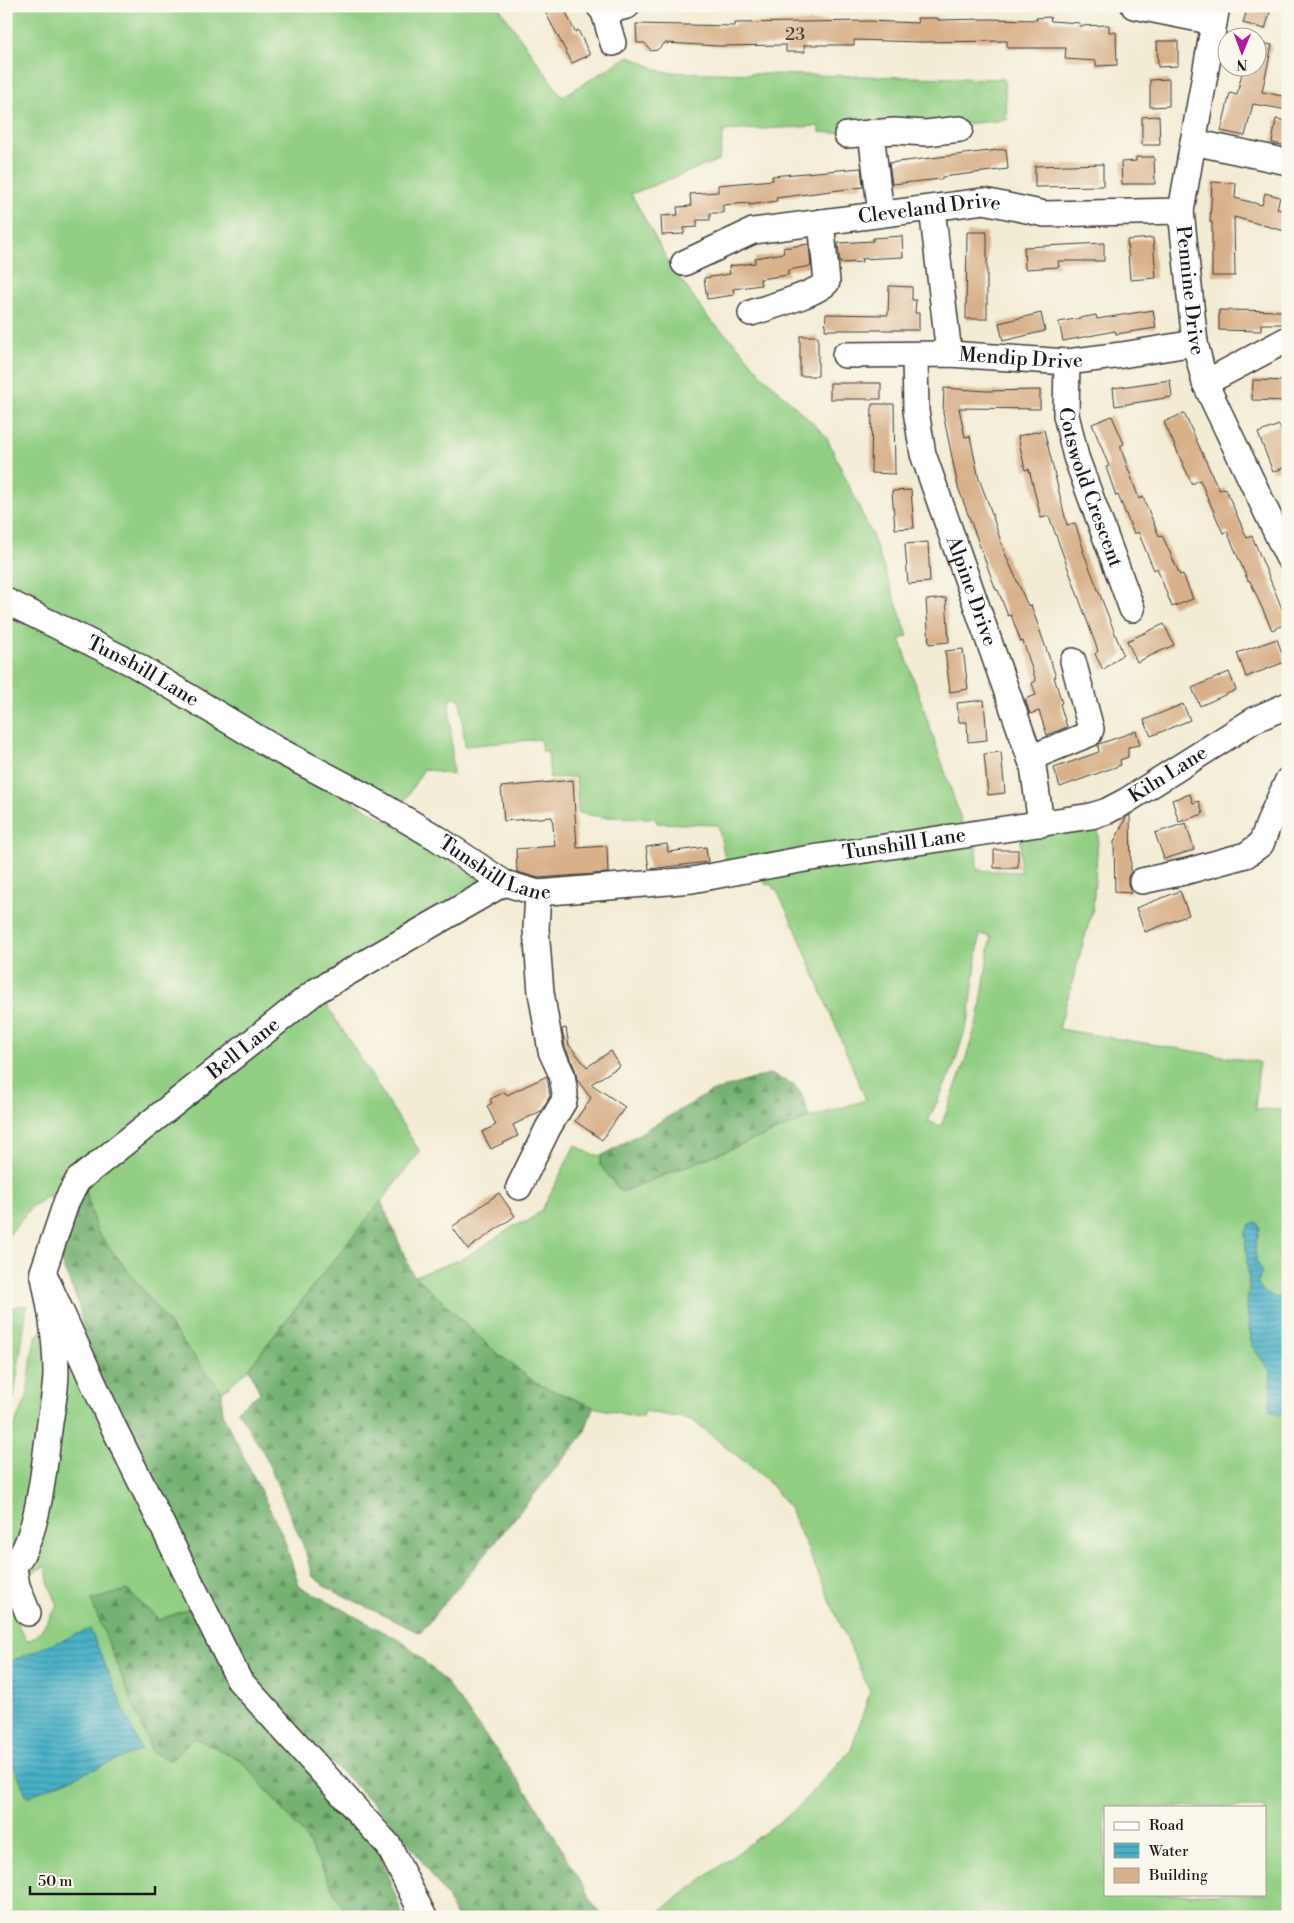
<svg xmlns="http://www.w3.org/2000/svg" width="1294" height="1923" viewBox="0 0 1294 1923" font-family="'Libre Bodoni',serif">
  <defs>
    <pattern id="forest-firs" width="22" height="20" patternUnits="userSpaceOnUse" patternTransform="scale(1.25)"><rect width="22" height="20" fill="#75b272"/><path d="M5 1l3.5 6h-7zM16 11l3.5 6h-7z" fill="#5f905d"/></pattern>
    <pattern id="water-rules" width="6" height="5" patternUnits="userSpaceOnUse" patternTransform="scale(1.25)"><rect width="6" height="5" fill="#49b1c7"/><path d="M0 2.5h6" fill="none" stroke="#3c8fa1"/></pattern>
  </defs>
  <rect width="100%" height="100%" fill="#fbf7ec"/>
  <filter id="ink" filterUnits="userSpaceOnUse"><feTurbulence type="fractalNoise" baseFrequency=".02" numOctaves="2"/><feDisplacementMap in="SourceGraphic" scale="10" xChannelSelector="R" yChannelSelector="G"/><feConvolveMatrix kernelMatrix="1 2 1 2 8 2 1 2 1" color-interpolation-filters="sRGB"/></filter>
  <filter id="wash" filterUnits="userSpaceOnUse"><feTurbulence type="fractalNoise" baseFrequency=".0096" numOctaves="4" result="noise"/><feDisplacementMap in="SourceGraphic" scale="20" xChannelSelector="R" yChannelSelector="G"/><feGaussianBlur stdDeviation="1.12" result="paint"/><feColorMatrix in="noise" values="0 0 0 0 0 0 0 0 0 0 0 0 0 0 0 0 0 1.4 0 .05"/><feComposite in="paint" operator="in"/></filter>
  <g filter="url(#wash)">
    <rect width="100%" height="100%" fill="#f3ecd5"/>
    <path fill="#92cf84" stroke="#577650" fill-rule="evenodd" d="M 6,6 L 498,6 L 562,97 L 629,56 L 663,72 L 1004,79 L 1007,120 L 928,127 L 896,125 L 834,133 L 820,132 L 818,126 L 724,131 L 719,160 L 631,194 L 668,261 L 709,319 L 737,345 L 761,374 L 826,436 L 872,535 L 908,636 L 900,639 L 964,828 L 726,864 L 718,825 L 657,823 L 655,818 L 603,817 L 578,813 L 576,777 L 550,778 L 548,751 L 542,751 L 540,739 L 465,746 L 460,698 L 449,699 L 453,775 L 424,769 L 400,808 L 6,593 Z
      M 6,612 L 91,647 L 475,873 L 480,884 L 112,1142 L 56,1190 L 30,1208 L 6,1239 Z
      M 1099,826 L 1093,908 L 1059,1029 L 1259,1062 L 1255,1109 L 1288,1110 L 1288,1310 L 1281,1298 C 1269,1298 1262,1292 1257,1282 L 1262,1273 C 1252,1256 1255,1246 1260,1227 L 1245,1234 L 1249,1284 L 1247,1308 L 1252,1346 L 1271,1372 L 1270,1410 L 1281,1415 L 1288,1414 L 1288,1917 L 652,1917 L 795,1810 L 851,1750 L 870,1692 L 789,1507 L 765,1478 L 692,1420 L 644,1411 L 642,1418 L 593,1407 L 537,1384 L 492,1349 L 415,1276 L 464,1258 L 514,1226 L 528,1221 L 542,1210 L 575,1145 L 591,1154 L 601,1156 L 600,1165 L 621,1192 L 809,1118 L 866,1100 L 796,930 L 778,893 L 771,885 L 765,884 L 766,872 L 976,843 L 977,870 L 1020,872 L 1021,838 ZM 980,934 L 991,937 L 979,1016 L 962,1070 L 941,1126 L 928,1121 L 954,1066 L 969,1017 ZM 1105,1807 L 1265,1807 L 1265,1894 L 1105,1894 Z
      M 322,998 L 420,1152 L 261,1352 L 249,1369 L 222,1392 L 96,1230 L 84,1184 Z
      M 27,1305 L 14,1399 L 6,1417 L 6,1308 Z
      M 42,1331 L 48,1379 L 25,1531 L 6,1558 L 6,1444 L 27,1397 L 32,1354 L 36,1336 Z
      M 61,1341 L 191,1608 L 159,1620 L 127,1590 L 170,1761 L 195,1737 L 241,1760 L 305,1836 L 348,1917 L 6,1917 L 6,1592 L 12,1587 L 19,1627 L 27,1641 L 36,1637 L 58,1606 L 48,1582 L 46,1566 L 24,1576 Z"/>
    <path fill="url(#forest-firs)" stroke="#486747" d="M 769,1074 C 797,1085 802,1087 809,1118 L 621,1192 L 600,1165 L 601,1156 L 711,1092 Z
      M 84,1184 L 96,1230 L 222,1392 L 222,1413 L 283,1536 L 299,1586 L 406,1644 L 445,1681 L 535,1803 L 601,1917 L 456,1917 L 446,1895 L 399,1830 L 345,1775 L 271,1711 L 246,1681 L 86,1350 L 79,1305 L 58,1255 Z
      M 381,1201 L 412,1273 L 492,1349 L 537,1384 L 593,1407 L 584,1434 L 420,1633 L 328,1588 L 312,1576 L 305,1550 L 264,1453 L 237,1410 L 260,1393 L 249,1369 L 261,1352 Z
      M 127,1590 L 159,1620 L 191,1608 L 376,1842 L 403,1917 L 348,1917 L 305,1836 L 241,1760 L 195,1738 L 170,1761 L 152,1752 L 91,1600 Z"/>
    <path fill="url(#water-rules)" stroke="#326672" d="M 1258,1223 L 1260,1227 C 1255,1246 1252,1256 1262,1273 L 1257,1282 C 1262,1292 1270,1299 1281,1297 L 1288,1310 L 1288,1414 L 1281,1415 L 1270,1410 L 1271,1372 L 1252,1346 L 1247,1308 L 1249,1284 L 1245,1234 L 1250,1224 Z
      M 90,1629 L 141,1750 L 27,1797 L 6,1747 L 6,1663 Z"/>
    <g id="blocks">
      <path fill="#d8b08a" d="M 542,6 L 563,6 L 575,32 L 578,30 L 590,55 L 572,63 Z
        M 1248,6 L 1272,6 L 1265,29 L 1243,23 Z
        M 1050,17 L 1051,21 L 1080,23 L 1079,26 L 1109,25 L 1109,32 L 1116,32 L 1117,65 L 1096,66 L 1096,61 L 1065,59 L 1066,48 L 1007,48 L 1007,41 L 920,42 L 854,40 L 854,45 L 804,45 L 805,52 L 786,52 L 786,45 L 719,46 L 665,43 L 657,50 L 651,51 L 645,43 L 637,43 L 636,24 L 735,26 L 735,23 L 867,21 L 918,23 L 917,18 L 938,18 L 938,20 L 988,19 L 1037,20 L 1036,18 Z
        M 1157,41 L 1178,41 L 1178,66 L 1158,67 Z
        M 1256,42 L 1272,45 L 1262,92 L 1288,97 L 1288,110 L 1253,104 L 1245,136 L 1221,131 L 1230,93 L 1237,95 L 1243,68 L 1256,68 Z
        M 1169,79 L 1169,106 L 1150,107 L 1150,80 Z
        M 1159,116 L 1160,145 L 1142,145 L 1142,117 Z
        M 1276,119 L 1288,121 L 1288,146 L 1272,143 Z
        M 1006,149 L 1008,169 L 942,177 L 942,179 L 892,184 L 889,163 Z
        M 1136,157 L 1154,157 L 1155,184 L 1122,184 L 1121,162 L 1136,161 Z
        M 1103,164 L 1103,186 L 1035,187 L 1035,166 Z
        M 861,168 L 863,187 L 776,198 L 777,201 L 749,205 L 749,203 L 723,205 L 723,213 L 710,213 L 710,220 L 697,220 L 697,227 L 684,228 L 684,234 L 662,235 L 661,216 L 678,215 L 677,207 L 692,206 L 691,206 L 690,194 L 718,192 L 718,185 L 773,180 L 772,176 Z
        M 1212,182 L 1236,183 L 1235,198 L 1262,205 L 1265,193 L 1280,197 L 1277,209 L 1288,212 L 1288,232 L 1234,217 L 1235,276 L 1212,276 L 1212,222 L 1210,222 Z
        M 967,232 L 987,232 L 987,319 L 966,319 Z
        M 902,236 L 903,257 L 861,259 L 862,262 L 840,263 L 838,243 L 873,241 L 873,238 Z
        M 1153,238 L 1156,278 L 1130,280 L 1127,240 Z
        M 1104,243 L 1104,261 L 1058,261 L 1059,267 L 1025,269 L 1024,247 Z
        M 809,244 L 811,266 L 788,270 L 788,275 L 760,279 L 761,285 L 733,289 L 734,295 L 707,299 L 704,278 L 730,274 L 729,266 L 755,263 L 755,258 L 784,253 L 783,248 Z
        M 889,286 L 912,287 L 912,300 L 916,300 L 915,313 L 919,313 L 919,330 L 825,330 L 826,314 L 888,315 Z
        M 1153,310 L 1156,328 L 1116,334 L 1115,331 L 1063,341 L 1059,322 L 1096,315 L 1097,319 Z
        M 1219,310 L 1288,311 L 1288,324 L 1261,324 L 1261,331 L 1219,330 Z
        M 1041,313 L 1045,331 L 1003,341 L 999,323 Z
        M 800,336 L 818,336 L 818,376 L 800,376 Z
        M 1170,380 L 1172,397 L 1115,406 L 1113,388 Z
        M 1253,380 L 1288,381 L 1288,401 L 1252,400 Z
        M 830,383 L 881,383 L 881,399 L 830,399 Z
        M 944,388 L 986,391 L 1040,390 L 1040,409 L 959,408 L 965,437 L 970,436 L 979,479 L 989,505 L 1004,551 L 1028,606 L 1031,605 L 1056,677 L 1054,677 L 1062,703 L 1060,704 L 1067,727 L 1047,735 L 1039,711 L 1030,714 L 1025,699 L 1036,695 L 1032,683 L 1036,681 L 1023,641 L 1021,642 L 1011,615 L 1008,616 L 998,590 L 996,590 L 958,487 L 943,413 Z
        M 872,404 L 894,404 L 895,474 L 871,473 Z
        M 1184,413 L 1219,490 L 1225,488 L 1247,538 L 1252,536 L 1288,623 L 1272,630 L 1250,581 L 1248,581 L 1227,531 L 1223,533 L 1200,480 L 1192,484 L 1164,422 Z
        M 1112,416 L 1124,444 L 1120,446 L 1139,499 L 1143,497 L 1159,536 L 1162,535 L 1180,575 L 1183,574 L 1193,599 L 1172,607 L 1157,568 L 1154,570 L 1138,532 L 1134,534 L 1118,495 L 1116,496 L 1106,467 L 1109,466 L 1092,424 Z
        M 1279,425 L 1288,449 L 1288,466 L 1273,472 L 1258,433 Z
        M 1044,430 L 1067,525 L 1075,523 L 1084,551 L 1083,551 L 1123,654 L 1103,670 L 1095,654 L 1098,651 L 1049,516 L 1041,518 L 1029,469 L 1025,470 L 1018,436 Z
        M 911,490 L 914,528 L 895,529 L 892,491 Z
        M 928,542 L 930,582 L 908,584 L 905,544 Z
        M 946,598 L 949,642 L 929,644 L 926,600 Z
        M 1164,624 L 1174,645 L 1137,662 L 1127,641 Z
        M 1277,639 L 1285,662 L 1246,677 L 1237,653 Z
        M 963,649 L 968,689 L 950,692 L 945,651 Z
        M 1229,672 L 1236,690 L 1200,706 L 1192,688 Z
        M 984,700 L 987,740 L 968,742 L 967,722 L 959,722 L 957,703 Z
        M 1183,704 L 1190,720 L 1151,736 L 1144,720 Z
        M 1136,731 L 1140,745 L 1128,747 L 1128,757 L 1120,760 L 1121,765 L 1060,787 L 1054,768 L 1099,752 L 1098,745 L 1099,744 Z
        M 1001,752 L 1005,793 L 988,795 L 984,754 Z
        M 573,780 L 577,848 L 607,846 L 608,873 L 538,878 L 517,872 L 516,849 L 555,846 L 552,817 L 504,821 L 501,787 Z
        M 1190,794 L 1193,803 L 1199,801 L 1203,814 L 1179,822 L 1172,800 Z
        M 1130,815 L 1131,872 L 1128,877 L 1128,884 L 1131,893 L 1115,892 L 1114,842 L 1126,817 Z
        M 1186,823 L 1194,850 L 1164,859 L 1155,833 Z
        M 667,844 L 668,852 L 706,847 L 708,862 L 649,869 L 646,847 Z
        M 994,850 L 1018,850 L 1018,868 L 994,868 Z
        M 1180,891 L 1189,915 L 1145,932 L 1136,908 Z
        M 566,1028 L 569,1045 L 587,1067 L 611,1051 L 620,1066 L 591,1084 L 625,1107 L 602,1140 L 575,1121 L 591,1098 L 577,1080 L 575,1069 L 565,1047 L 562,1029 Z
        M 547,1076 L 550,1096 L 541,1111 L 513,1125 L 518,1136 L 491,1149 L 482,1132 L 496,1125 L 487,1106 L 492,1103 L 490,1099 L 505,1092 L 507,1095 Z
        M 499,1193 L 515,1216 L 468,1249 L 452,1227 Z"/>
    </g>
  </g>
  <g filter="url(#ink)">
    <use href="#blocks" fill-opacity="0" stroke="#3c3b38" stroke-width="1"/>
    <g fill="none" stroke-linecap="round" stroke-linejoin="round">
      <g stroke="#3c3b38" stroke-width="28">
        <g id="minor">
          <path d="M 599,6 L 604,12 L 613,43"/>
          <path d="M 1134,6 L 1214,22"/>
          <path id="s1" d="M 1217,6 L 1181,211 L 1195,343 L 1205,383 L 1288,557"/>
          <path d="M 604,12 L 627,6"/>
          <path d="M 847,135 L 871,133"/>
          <path d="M 1193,142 L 1288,162"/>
          <path d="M 932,208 L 949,354"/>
          <path d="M 881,214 L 871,133 L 894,131 L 926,133 L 960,129"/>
          <path id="s2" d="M 684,263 L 753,231 L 984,201 L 1045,214 L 1181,211"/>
          <path d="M 751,313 C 769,307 817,294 827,282 L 821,222"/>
          <path id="s3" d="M 845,355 L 949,354 L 1067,362 L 1122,355 L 1195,343"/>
          <path id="s4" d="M 915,356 L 916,411 L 923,454 L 1033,766 L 1041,824"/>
          <path id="s5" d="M 1067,362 L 1066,415 L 1076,457 L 1132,609"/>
          <path d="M 1205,383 L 1288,339"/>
          <path id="s6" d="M 6,601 L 134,664 L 276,749 L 369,798 L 437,838 L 504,883 L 538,893 L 692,880 L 805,859 L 1091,816 L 1107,811 L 1126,801 L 1254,720 L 1288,705"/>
          <path d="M 1030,758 L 1089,734 L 1091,729 L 1073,661"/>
          <path d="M 1142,881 L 1184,872 L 1246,855 L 1261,844 L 1272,815 L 1288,780"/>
          <path d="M 519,1187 L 548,1128 L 564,1101 L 565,1094 L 562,1075 L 551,1051 L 541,992 L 536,929 L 538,893"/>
          <path id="s7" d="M 43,1272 L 67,1200 L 78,1180 L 316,991 L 504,883"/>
          <path d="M 14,1568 L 17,1586 L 28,1613"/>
          <path d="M 6,1573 C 38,1552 44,1466 49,1430 C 51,1412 56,1392 56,1373 C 56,1338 50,1306 43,1272 L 112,1424 L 239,1680 L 389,1846 L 424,1917"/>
        </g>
      </g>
      <use href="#minor" stroke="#fff" stroke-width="25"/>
    </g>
  </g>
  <g text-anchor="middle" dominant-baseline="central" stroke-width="4.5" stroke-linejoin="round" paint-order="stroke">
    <g font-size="18" fill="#4b4138">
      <text x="795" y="34">23</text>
    </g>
    <g font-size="20" fill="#1c1c1c" stroke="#fbf7ec">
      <text stroke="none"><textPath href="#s2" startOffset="254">Cleveland Drive</textPath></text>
      <text stroke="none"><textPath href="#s1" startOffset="288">Pennine Drive</textPath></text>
      <text stroke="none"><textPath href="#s3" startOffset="176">Mendip Drive</textPath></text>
      <text stroke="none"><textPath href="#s5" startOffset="129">Cotswold Crescent</textPath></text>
      <text stroke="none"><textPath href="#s4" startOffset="244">Alpine Drive</textPath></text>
      <text stroke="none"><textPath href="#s6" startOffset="154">Tunshill Lane</textPath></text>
      <text stroke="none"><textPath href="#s6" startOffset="1255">Kiln Lane</textPath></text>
      <text stroke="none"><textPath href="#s6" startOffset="978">Tunshill Lane</textPath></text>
      <text stroke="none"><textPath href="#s6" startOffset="559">Tunshill Lane</textPath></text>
      <text stroke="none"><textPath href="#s7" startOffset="310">Bell Lane</textPath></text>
    </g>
  </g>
  <rect width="1294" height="1923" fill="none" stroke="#fbf7ec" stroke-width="25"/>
  <rect x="1104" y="1806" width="162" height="90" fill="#fbf7ec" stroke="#a29f99"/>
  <rect x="1114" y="1822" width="25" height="8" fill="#ffffff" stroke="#a29f99"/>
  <text x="1149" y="1830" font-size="15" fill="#1c1c1c">Road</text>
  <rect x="1114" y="1843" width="25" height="15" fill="url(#water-rules)" stroke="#a29f99"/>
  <text x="1149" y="1856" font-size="15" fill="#1c1c1c">Water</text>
  <rect x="1114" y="1868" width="25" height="15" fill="#d8b08a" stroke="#a29f99"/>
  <text x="1149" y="1880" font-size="15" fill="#1c1c1c">Building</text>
  <g transform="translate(1242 52) rotate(181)"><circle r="24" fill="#fbf7ec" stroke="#a29f99"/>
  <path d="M0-4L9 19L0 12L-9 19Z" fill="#b5179e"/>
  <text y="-8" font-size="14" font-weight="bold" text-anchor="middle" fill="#1c1c1c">N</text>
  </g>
  <path d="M30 1886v8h125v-8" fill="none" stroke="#1c1c1c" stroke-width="2.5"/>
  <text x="38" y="1886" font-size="15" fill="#1c1c1c" stroke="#fbf7ec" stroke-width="4" paint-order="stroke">50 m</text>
</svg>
